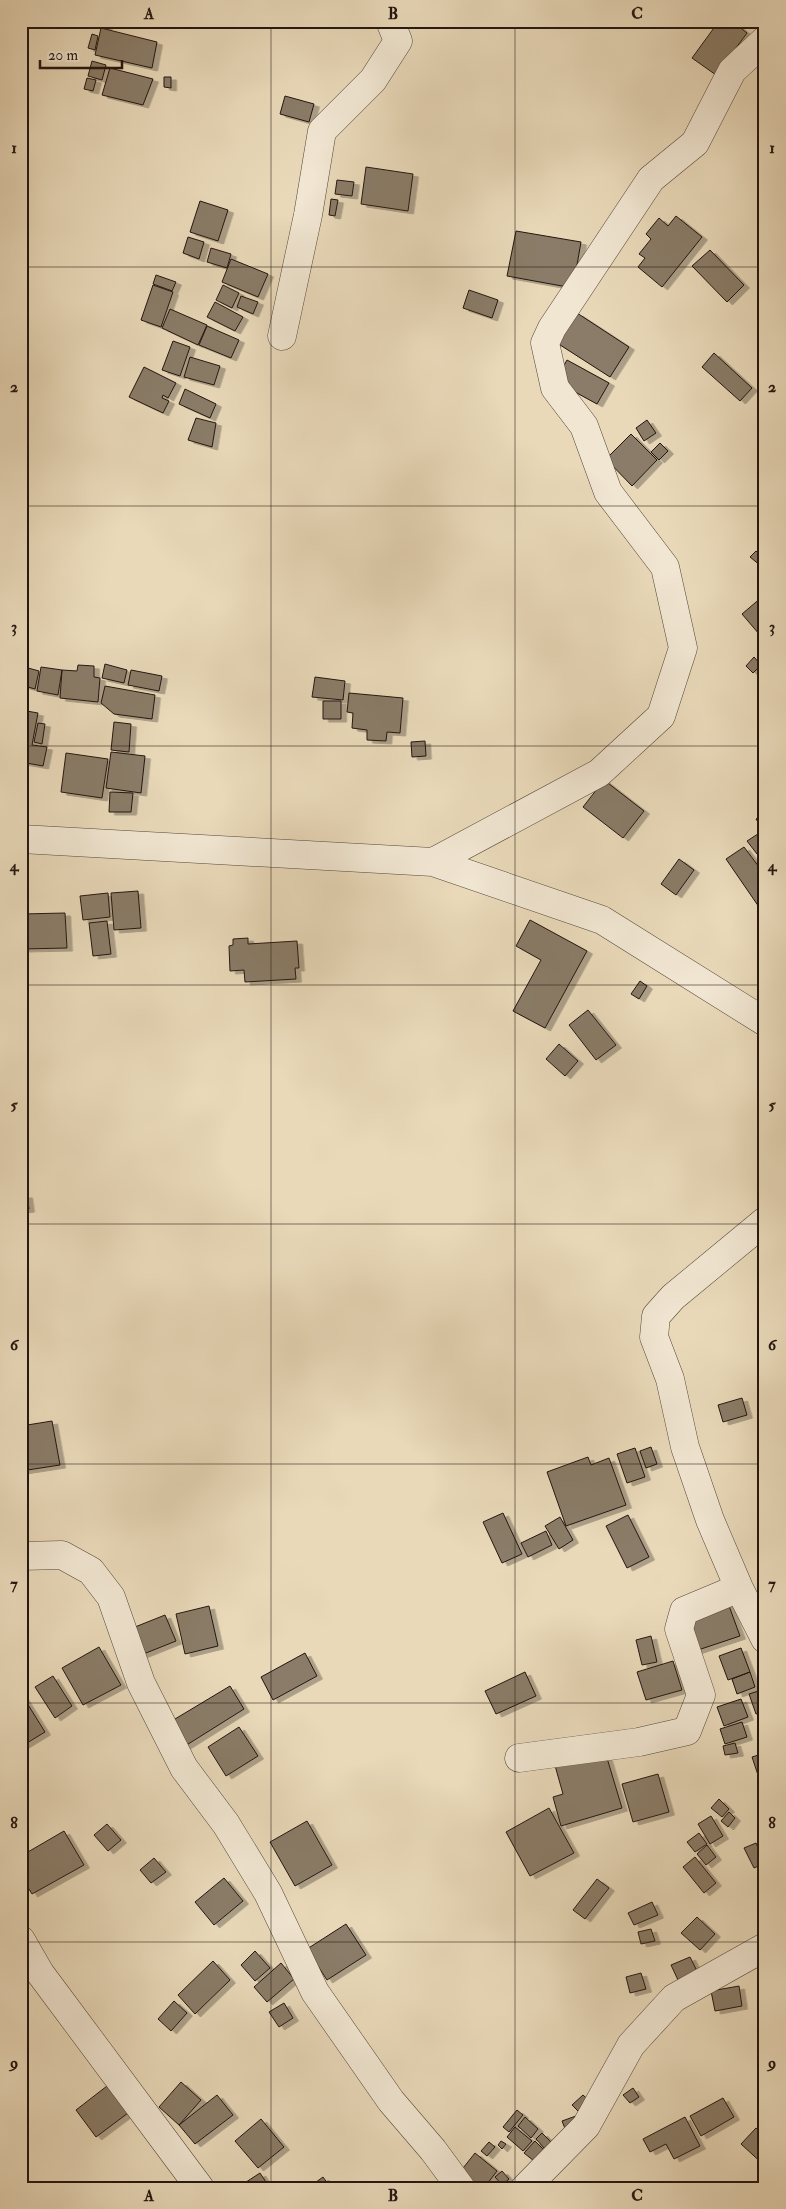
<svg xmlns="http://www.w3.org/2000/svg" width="786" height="2209" viewBox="0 0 786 2209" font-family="'IM FELL Double Pica',serif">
  <defs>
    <filter id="shadow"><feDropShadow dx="5.5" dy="3" stdDeviation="0" flood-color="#0004"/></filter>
  </defs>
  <rect width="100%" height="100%" fill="#e9d9b9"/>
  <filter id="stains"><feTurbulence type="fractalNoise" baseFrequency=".004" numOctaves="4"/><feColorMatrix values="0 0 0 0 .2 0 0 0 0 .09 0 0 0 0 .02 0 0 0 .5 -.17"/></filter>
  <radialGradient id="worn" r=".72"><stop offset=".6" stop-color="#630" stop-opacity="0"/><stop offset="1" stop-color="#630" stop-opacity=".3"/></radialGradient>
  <path fill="#8a7b68" stroke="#231610" filter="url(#shadow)" d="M 95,21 L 107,21 L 106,27 L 94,25 Z
    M 719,21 L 732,21 L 747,33 L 716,75 L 692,58 Z
    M 101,28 L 157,42 L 152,68 L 95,55 Z
    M 92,34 L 98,36 L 95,50 L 88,48 Z
    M 92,61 L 106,65 L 102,80 L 88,76 Z
    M 110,68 L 153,79 L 143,105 L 102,95 Z
    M 164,77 L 171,77 L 171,88 L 164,87 Z
    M 87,78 L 96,80 L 93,91 L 84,89 Z
    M 285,96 L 314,104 L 309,122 L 280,114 Z
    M 366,167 L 413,174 L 408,211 L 361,204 Z
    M 337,180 L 354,182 L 352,196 L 335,194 Z
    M 331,199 L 338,200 L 335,216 L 329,215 Z
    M 200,201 L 228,210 L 218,241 L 190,232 Z
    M 676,216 L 702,237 L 662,287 L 638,267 L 645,258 L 639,254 L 651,239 L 646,234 L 659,218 L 668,226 Z
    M 516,231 L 581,242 L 573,288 L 507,276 Z
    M 188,237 L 204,242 L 199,259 L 183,253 Z
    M 211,248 L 231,254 L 227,268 L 207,262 Z
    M 710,250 L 744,285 L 727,302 L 692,266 Z
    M 231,259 L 268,274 L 258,297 L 222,282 Z
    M 156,275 L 176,282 L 172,291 L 153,284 Z
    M 153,285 L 173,292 L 161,327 L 141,320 Z
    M 223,285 L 239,293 L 232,308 L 216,300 Z
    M 469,290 L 498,300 L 492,318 L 463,308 Z
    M 241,296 L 258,302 L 253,314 L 237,307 Z
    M 215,302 L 243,317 L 235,331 L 207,317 Z
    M 170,309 L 207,325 L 198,345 L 162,328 Z
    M 577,313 L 629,347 L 610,377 L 557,343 Z
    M 207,326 L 239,340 L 231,358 L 199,345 Z
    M 173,341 L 190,347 L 180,376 L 162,370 Z
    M 714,353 L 752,388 L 740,401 L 702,367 Z
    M 190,357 L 220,366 L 214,385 L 184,377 Z
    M 567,360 L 609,383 L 597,404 L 555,381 Z
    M 144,367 L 176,383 L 168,398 L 163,395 L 162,398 L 169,401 L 163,413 L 129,397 Z
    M 185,389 L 216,404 L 210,418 L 179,404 Z
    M 196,418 L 216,423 L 212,447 L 188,440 Z
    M 647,420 L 656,433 L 644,441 L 636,428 Z
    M 631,434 L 657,460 L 632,486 L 606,459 Z
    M 660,443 L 668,451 L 659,460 L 651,452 Z
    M 756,551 L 765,559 L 761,566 L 750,557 Z
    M 762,597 L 765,600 L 765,641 L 742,614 Z
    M 754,657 L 761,665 L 753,673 L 746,666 Z
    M 105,664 L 127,670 L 124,683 L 102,678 Z
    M 78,665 L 94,666 L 94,677 L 100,678 L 98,702 L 60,698 L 62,670 L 77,671 Z
    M 21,666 L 39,671 L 35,689 L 21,685 Z
    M 41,667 L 62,670 L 58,695 L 37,691 Z
    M 131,670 L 162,676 L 159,691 L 128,685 Z
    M 315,677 L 345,681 L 343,700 L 312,697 Z
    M 105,686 L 155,695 L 152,719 L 114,714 L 101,703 Z
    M 349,693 L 403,698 L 400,733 L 387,732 L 386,741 L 367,740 L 367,730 L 352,728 L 353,713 L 347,712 Z
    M 323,701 L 341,701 L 341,719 L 323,719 Z
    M 21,710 L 38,713 L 32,745 L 47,747 L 43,766 L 21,762 Z
    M 114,722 L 131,724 L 129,752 L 111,750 Z
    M 38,723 L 45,724 L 42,744 L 34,742 Z
    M 425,741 L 426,756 L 412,757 L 411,742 Z
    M 111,752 L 145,756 L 141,793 L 106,788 Z
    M 66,753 L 108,759 L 102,798 L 61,792 Z
    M 604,780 L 644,811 L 623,838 L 583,807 Z
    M 110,792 L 133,793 L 131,812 L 109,812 Z
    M 765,813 L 765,826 L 762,828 L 756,819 Z
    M 764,830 L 765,848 L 757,854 L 747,841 Z
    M 744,847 L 765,875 L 765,903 L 759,907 L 726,859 Z
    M 765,851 L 765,862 L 759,855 Z
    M 679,859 L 694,870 L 676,895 L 661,884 Z
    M 138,891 L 141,928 L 114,930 L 111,893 Z
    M 108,893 L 110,917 L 83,920 L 80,896 Z
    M 65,913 L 67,948 L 22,949 L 21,914 Z
    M 530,920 L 587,951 L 545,1028 L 513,1011 L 541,960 L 516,946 Z
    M 107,921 L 111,954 L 93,956 L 89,923 Z
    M 248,938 L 248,944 L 297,941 L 299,968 L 295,968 L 296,979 L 245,982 L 244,970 L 230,971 L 229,946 L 233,945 L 233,939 Z
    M 640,981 L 647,986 L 639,999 L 631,994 Z
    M 588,1010 L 616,1045 L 596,1060 L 569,1025 Z
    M 559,1044 L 578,1061 L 565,1076 L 546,1059 Z
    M 21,1195 L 27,1195 L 29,1209 L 21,1210 Z
    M 742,1398 L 747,1415 L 723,1422 L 718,1405 Z
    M 52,1421 L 60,1465 L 21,1471 L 21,1426 Z
    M 651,1447 L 657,1464 L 646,1468 L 640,1451 Z
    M 635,1448 L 645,1477 L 627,1483 L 617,1454 Z
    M 588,1457 L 591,1465 L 609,1458 L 626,1505 L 566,1526 L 547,1472 Z
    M 503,1513 L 522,1554 L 502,1563 L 483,1522 Z
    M 628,1515 L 649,1557 L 627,1568 L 606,1526 Z
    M 560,1517 L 573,1540 L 559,1549 L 545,1526 Z
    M 546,1531 L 552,1545 L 528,1557 L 521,1543 Z
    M 728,1603 L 740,1636 L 695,1651 L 683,1618 Z
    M 209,1606 L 218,1646 L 185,1654 L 176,1614 Z
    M 165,1615 L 176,1641 L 136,1657 L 125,1631 Z
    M 651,1636 L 657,1662 L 642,1665 L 636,1640 Z
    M 99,1647 L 121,1685 L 83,1705 L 62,1668 Z
    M 741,1648 L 750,1672 L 728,1680 L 719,1656 Z
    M 305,1653 L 317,1676 L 273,1700 L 261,1677 Z
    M 673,1661 L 682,1690 L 646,1700 L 637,1672 Z
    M 525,1672 L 536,1696 L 496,1714 L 485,1691 Z
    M 750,1672 L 755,1687 L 737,1694 L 732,1679 Z
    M 53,1676 L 72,1706 L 55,1718 L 35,1687 Z
    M 230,1686 L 244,1709 L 185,1746 L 170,1722 Z
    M 765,1689 L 765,1711 L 756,1714 L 749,1694 Z
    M 22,1695 L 45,1732 L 22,1746 L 21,1696 Z
    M 741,1699 L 748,1717 L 724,1726 L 717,1707 Z
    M 742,1722 L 747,1737 L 725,1744 L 720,1729 Z
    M 239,1727 L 258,1756 L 226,1776 L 208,1747 Z
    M 765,1735 L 765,1749 L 764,1749 L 759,1737 Z
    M 735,1743 L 738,1753 L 725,1755 L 723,1746 Z
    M 604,1748 L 622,1808 L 561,1826 L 553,1797 L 563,1794 L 554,1762 Z
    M 765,1753 L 765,1793 L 764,1793 L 752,1757 Z
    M 658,1774 L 669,1812 L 633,1822 L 622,1784 Z
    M 719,1799 L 729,1809 L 722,1817 L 711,1808 Z
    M 549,1808 L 574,1853 L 530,1876 L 506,1832 Z
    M 729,1812 L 735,1818 L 728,1827 L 721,1821 Z
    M 711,1816 L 723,1836 L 710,1844 L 698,1824 Z
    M 307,1821 L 332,1865 L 295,1886 L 270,1842 Z
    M 107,1824 L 121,1840 L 108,1851 L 94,1835 Z
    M 64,1831 L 84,1865 L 32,1894 L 21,1876 L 21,1856 Z
    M 699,1833 L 707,1844 L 695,1852 L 687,1842 Z
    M 756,1843 L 765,1863 L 754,1868 L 744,1848 Z
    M 707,1845 L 716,1857 L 706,1865 L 697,1854 Z
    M 695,1857 L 716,1883 L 704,1893 L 683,1867 Z
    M 154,1858 L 166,1872 L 151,1883 L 140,1870 Z
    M 224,1878 L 243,1901 L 214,1925 L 195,1902 Z
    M 597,1879 L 609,1888 L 585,1919 L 573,1910 Z
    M 652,1902 L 658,1915 L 634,1925 L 628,1913 Z
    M 697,1917 L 715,1934 L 700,1950 L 681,1933 Z
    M 346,1924 L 366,1955 L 327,1980 L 307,1949 Z
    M 651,1929 L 655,1941 L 641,1944 L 638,1932 Z
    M 255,1951 L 270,1968 L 255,1981 L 241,1965 Z
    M 690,1957 L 697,1971 L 678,1980 L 671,1965 Z
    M 213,1961 L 230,1980 L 195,2014 L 178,1995 Z
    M 281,1963 L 294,1979 L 267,2002 L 254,1987 Z
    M 641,1973 L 646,1989 L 630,1993 L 626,1977 Z
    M 739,1986 L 742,2006 L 715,2011 L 711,1991 Z
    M 174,2001 L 187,2013 L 171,2031 L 158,2019 Z
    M 284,2003 L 293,2018 L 279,2027 L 269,2012 Z
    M 181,2082 L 201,2100 L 179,2125 L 159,2107 Z
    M 107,2086 L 128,2113 L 96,2137 L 76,2110 Z
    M 633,2088 L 639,2097 L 630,2103 L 623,2095 Z
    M 217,2095 L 233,2115 L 195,2144 L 179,2125 Z
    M 583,2095 L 594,2105 L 583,2116 L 572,2105 Z
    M 723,2098 L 734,2117 L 701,2136 L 690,2116 Z
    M 517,2110 L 523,2115 L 509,2132 L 503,2127 Z
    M 576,2116 L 579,2126 L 566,2131 L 562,2121 Z
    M 525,2117 L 538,2129 L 531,2138 L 518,2126 Z
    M 685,2117 L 700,2146 L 674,2159 L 666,2144 L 650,2152 L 643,2139 Z
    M 261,2119 L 284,2147 L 258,2168 L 235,2141 Z
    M 515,2127 L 532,2141 L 523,2151 L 507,2137 Z
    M 756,2128 L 765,2135 L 765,2166 L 741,2144 Z
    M 542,2133 L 552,2143 L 545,2149 L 536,2139 Z
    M 501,2141 L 506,2144 L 502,2149 L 498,2145 Z
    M 535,2141 L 544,2150 L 534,2161 L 524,2153 Z
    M 489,2142 L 495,2147 L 487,2156 L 481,2151 Z
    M 475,2153 L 497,2171 L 484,2188 L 469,2188 L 456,2177 Z
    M 502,2171 L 509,2179 L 502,2185 L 495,2177 Z
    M 260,2173 L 270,2188 L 242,2188 L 240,2186 Z
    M 323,2177 L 331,2188 L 308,2188 Z"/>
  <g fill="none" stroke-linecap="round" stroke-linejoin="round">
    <g stroke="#54473a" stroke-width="29">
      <path id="minor" d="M 282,336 L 308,215 L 322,131 L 373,80 L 398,41 L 390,21
        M 21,839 L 433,862 L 602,920 L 765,1022
        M 433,862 L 599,773 L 661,716 L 683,648 L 665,567 L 608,492 L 584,426 L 555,388 L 545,343 L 552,328 L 651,179 L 695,143 L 732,71 L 765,40
        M 765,1221 L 673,1297 L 656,1316 L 654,1337 L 670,1379 L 685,1447 L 710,1520 L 739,1588 L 765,1639
        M 21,1556 L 62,1555 L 91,1571 L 111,1597 L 141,1683 L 184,1768 L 226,1824 L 268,1893 L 315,1992 L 391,2101 L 433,2150 L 461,2188
        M 519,1758 L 639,1742 L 687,1731 L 701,1695 L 679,1629 L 684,1611 L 739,1588
        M 21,1940 L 40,1973 L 200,2188
        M 525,2188 L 586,2126 L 631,2045 L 674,1998 L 765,1947"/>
    </g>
    <use href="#minor" stroke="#f1e6d2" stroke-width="28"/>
  </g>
  <path fill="none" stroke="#231610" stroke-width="1" stroke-opacity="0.55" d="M 271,21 L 271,2188M 515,21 L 515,2188M 21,267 L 765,267M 21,506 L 765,506M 21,746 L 765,746M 21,985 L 765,985M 21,1224 L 765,1224M 21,1464 L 765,1464M 21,1703 L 765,1703M 21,1942 L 765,1942"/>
  <rect width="786" height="2209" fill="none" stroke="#e9d9b9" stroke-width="55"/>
  <path d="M40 60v8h82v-8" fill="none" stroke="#231610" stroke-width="2.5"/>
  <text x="48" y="60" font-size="15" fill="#231610" stroke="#f1e6d2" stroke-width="4" paint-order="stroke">20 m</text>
  <rect x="28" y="28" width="730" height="2154" fill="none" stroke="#231610" stroke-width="2"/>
  <g font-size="16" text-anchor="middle" font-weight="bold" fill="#231610">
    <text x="149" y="19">A</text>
    <text x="393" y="19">B</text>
    <text x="637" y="19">C</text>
    <text x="14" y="153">1</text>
    <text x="772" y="153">1</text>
    <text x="14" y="392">2</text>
    <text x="772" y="392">2</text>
    <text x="14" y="632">3</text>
    <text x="772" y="632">3</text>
    <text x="14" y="871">4</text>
    <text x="772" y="871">4</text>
    <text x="14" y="1110">5</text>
    <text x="772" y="1110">5</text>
    <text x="14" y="1350">6</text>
    <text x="772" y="1350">6</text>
    <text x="14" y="1589">7</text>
    <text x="772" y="1589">7</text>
    <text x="14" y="1828">8</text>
    <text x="772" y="1828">8</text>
    <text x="14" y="2068">9</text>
    <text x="772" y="2068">9</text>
    <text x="149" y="2201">A</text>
    <text x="393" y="2201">B</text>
    <text x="637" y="2201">C</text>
  </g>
  <rect width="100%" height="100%" filter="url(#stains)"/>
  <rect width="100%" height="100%" fill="url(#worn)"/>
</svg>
